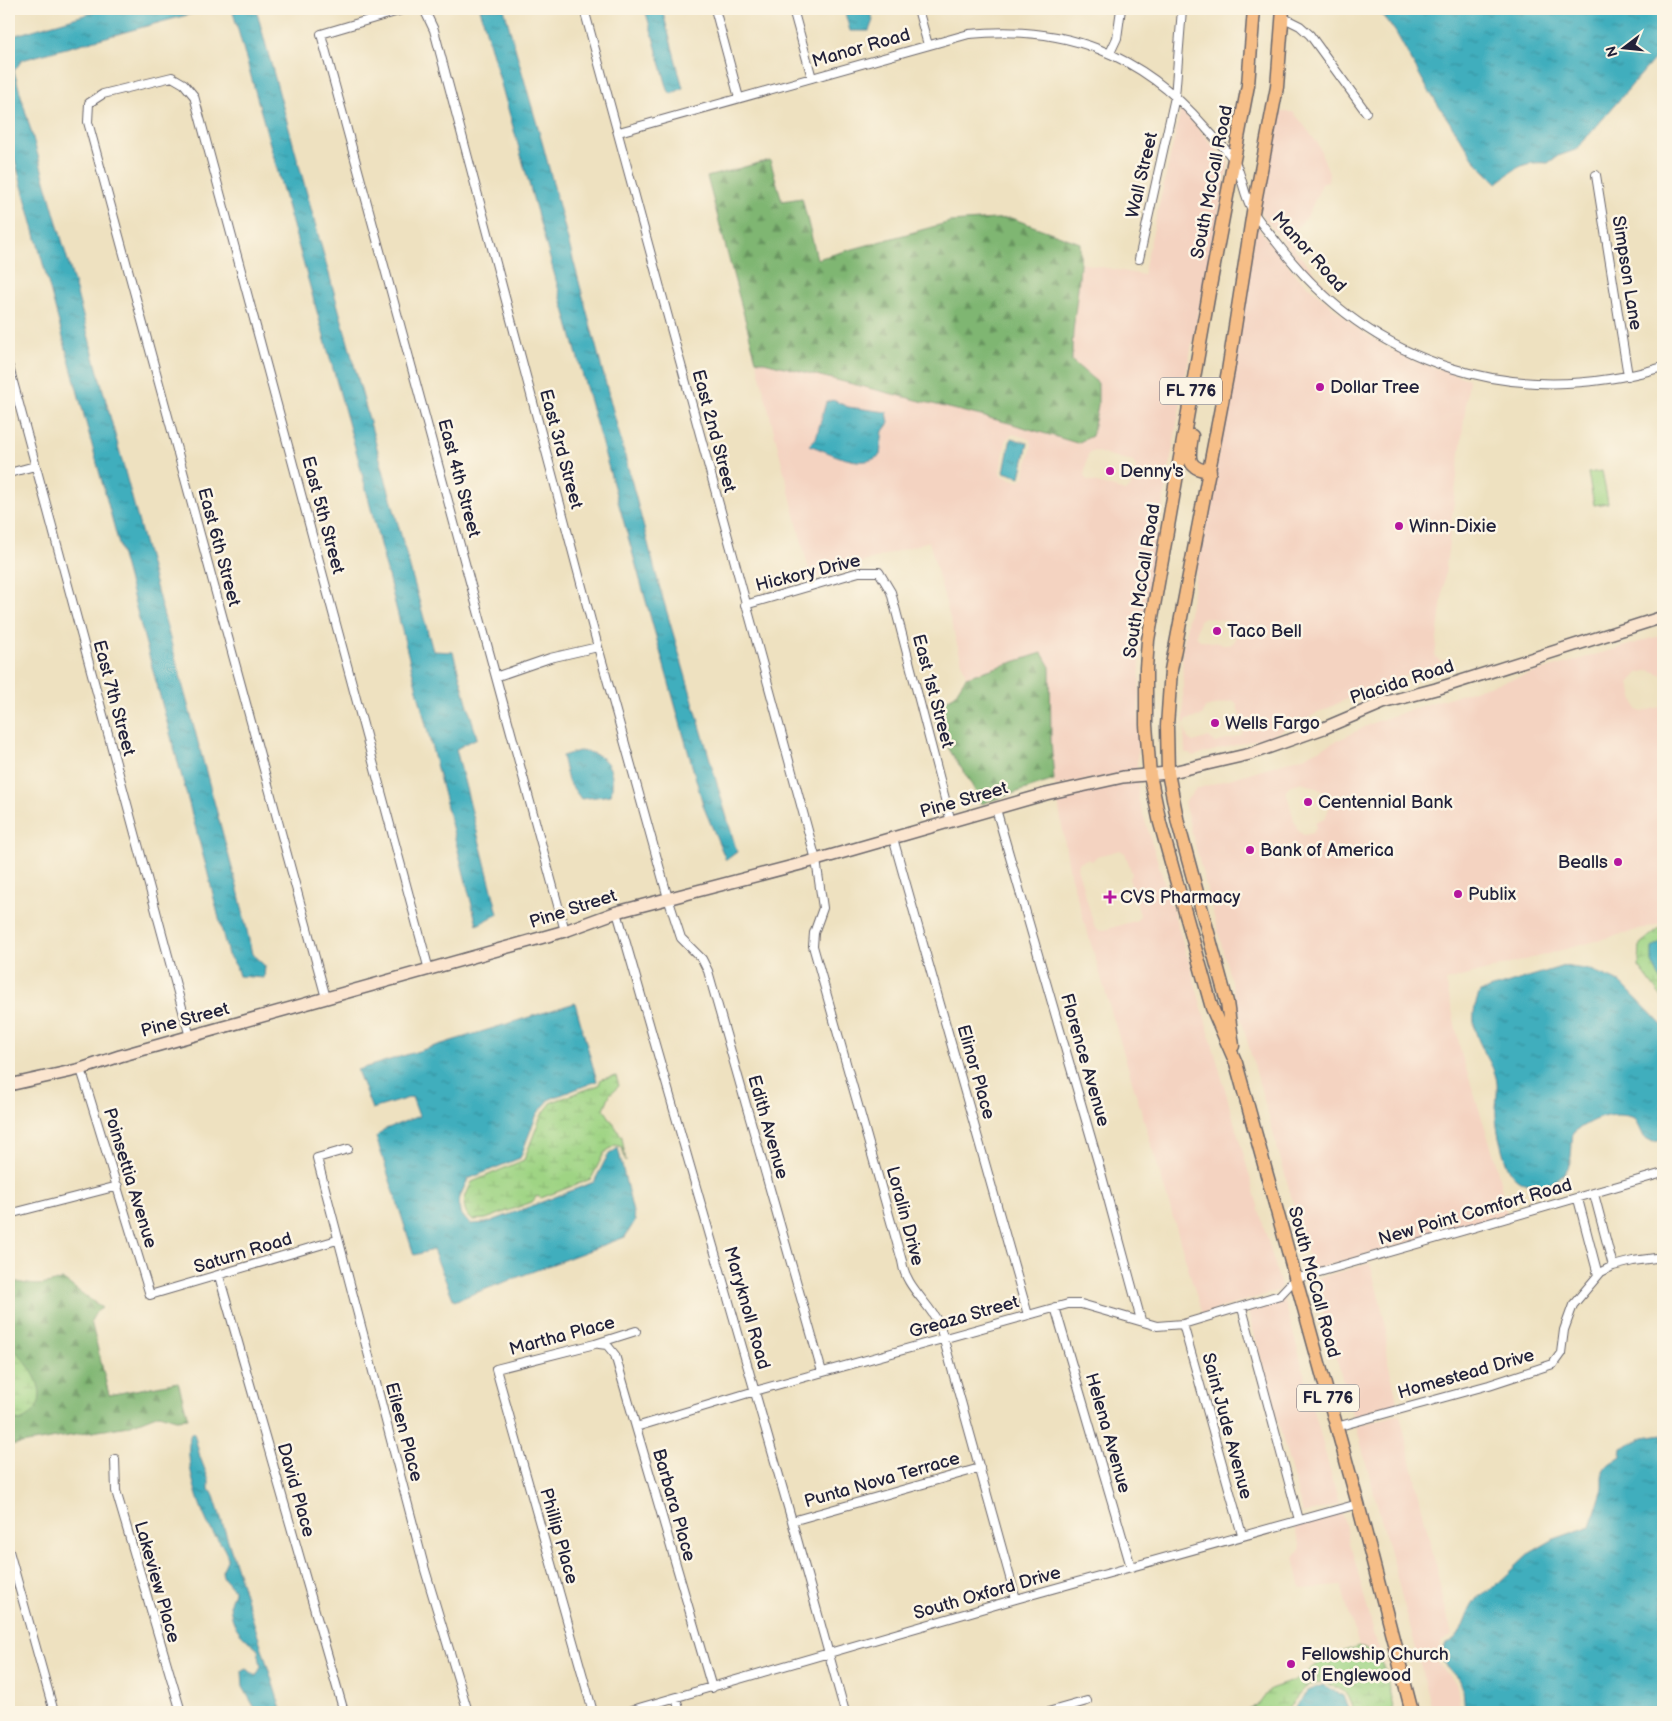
<svg xmlns="http://www.w3.org/2000/svg" width="1672" height="1721" viewBox="0 0 1672 1721" font-family="'Balsamiq Sans',sans-serif">
  <defs>
    <pattern id="forest-firs" width="22" height="20" patternUnits="userSpaceOnUse" patternTransform="scale(1.25)"><rect width="22" height="20" fill="#7fb672"/><path d="M5 1l3.5 6h-7zM16 11l3.5 6h-7z" fill="#68945f"/></pattern>
    <pattern id="wetland-marsh" width="20" height="14" patternUnits="userSpaceOnUse" patternTransform="scale(1.25)"><rect width="20" height="14" fill="#9fd484"/><path d="M1 5h8M5 5V1M11 12h8M15 12V8" fill="none" stroke="#89b673"/></pattern>
    <pattern id="water-ripples" width="26" height="14" patternUnits="userSpaceOnUse" patternTransform="scale(1.25)"><rect width="26" height="14" fill="#40aebd"/><path d="M2 4q2-2 4 0t4 0M15 11q2-2 4 0t4 0" fill="none" stroke="#358d9b"/></pattern>
  </defs>
  <rect width="100%" height="100%" fill="#fcf5e5"/>
  <filter id="ink" filterUnits="userSpaceOnUse"><feTurbulence type="fractalNoise" baseFrequency=".02" numOctaves="2"/><feDisplacementMap in="SourceGraphic" scale="10" xChannelSelector="R" yChannelSelector="G"/><feConvolveMatrix kernelMatrix="1 2 1 2 8 2 1 2 1" color-interpolation-filters="sRGB"/></filter>
  <filter id="wash" filterUnits="userSpaceOnUse"><feTurbulence type="fractalNoise" baseFrequency=".0096" numOctaves="4" result="noise"/><feDisplacementMap in="SourceGraphic" scale="20" xChannelSelector="R" yChannelSelector="G"/><feGaussianBlur stdDeviation="1.12" result="paint"/><feColorMatrix in="noise" values="0 0 0 0 0 0 0 0 0 0 0 0 0 0 0 0 0 1.4 0 .05"/><feComposite in="paint" operator="in"/></filter>
  <g filter="url(#wash)">
    <rect width="100%" height="100%" fill="#eee1c0"/>
    <path fill="#f4d3c1" fill-rule="evenodd" d="M 1181,109 L 1229,163 L 1184,384 L 1141,632 L 1137,771 L 1055,786 L 1051,741 L 1050,667 L 1042,654 L 966,677 L 929,541 L 811,579 L 756,360 L 1009,423 L 1076,443 L 1091,436 L 1098,405 L 1098,383 L 1072,361 L 1072,338 L 1081,263 L 1143,275 ZM 833,400 L 848,407 L 887,413 L 880,454 L 873,460 L 811,442 L 816,438 ZM 1013,434 L 1029,439 L 1032,444 L 1024,477 L 1018,481 L 1002,476 L 1000,472 L 1007,438 ZM 1094,451 L 1133,462 L 1136,467 L 1131,487 L 1125,491 L 1087,480 L 1084,476 L 1088,454 Z
      M 1277,112 L 1293,112 L 1300,120 L 1318,144 L 1329,173 L 1328,181 L 1322,184 L 1307,217 L 1291,233 L 1295,250 L 1340,302 L 1374,327 L 1344,305 L 1306,270 L 1259,211 Z
      M 1256,225 L 1298,277 L 1357,328 L 1391,350 L 1414,361 L 1469,379 L 1435,656 L 1440,661 L 1445,660 L 1444,665 L 1376,685 L 1270,736 L 1193,756 L 1185,752 L 1184,727 L 1188,739 L 1193,742 L 1209,737 L 1215,743 L 1241,735 L 1244,730 L 1236,703 L 1231,701 L 1205,708 L 1202,716 L 1187,720 L 1184,725 L 1182,651 L 1233,372 ZM 1204,617 L 1234,622 L 1237,626 L 1235,641 L 1230,645 L 1200,640 L 1196,636 L 1199,620 Z
      M 1663,635 L 1663,675 L 1650,670 L 1638,673 L 1629,683 L 1637,710 L 1642,712 L 1663,706 L 1663,923 L 1446,981 L 1461,1053 L 1495,1159 L 1507,1214 L 1312,1270 L 1241,1019 L 1184,803 L 1196,789 L 1306,756 L 1375,722 L 1424,705 ZM 1302,782 L 1323,791 L 1329,808 L 1325,819 L 1315,822 L 1316,827 L 1313,833 L 1304,835 L 1299,832 L 1295,823 L 1286,791 L 1289,786 Z
      M 1138,781 L 1138,798 L 1189,962 L 1281,1287 L 1278,1291 L 1202,1314 L 1070,874 L 1057,796 ZM 1120,850 L 1125,853 L 1132,874 L 1129,878 L 1140,915 L 1137,920 L 1101,931 L 1095,928 L 1077,867 L 1080,862 L 1087,859 L 1092,861 L 1097,856 Z
      M 1370,1263 L 1387,1329 L 1386,1353 L 1398,1404 L 1353,1417 L 1314,1279 Z
      M 1284,1298 L 1339,1504 L 1303,1514 L 1248,1311 Z
      M 1400,1414 L 1452,1636 L 1442,1641 L 1436,1659 L 1438,1665 L 1455,1682 L 1458,1689 L 1460,1712 L 1433,1712 L 1356,1426 Z
      M 1342,1513 L 1382,1663 L 1378,1656 L 1359,1646 L 1341,1586 L 1301,1589 L 1294,1558 L 1301,1548 L 1295,1526 Z"/>
    <path fill="url(#forest-firs)" stroke="#506c56" d="M 770,160 L 782,201 L 802,198 L 817,259 L 950,222 L 1011,218 L 1080,243 C 1082,283 1071,321 1072,361 L 1098,383 L 1098,405 L 1092,436 L 1077,443 L 1009,423 L 756,360 L 707,177 Z
      M 1042,653 L 1050,667 L 1051,741 L 1054,780 L 981,804 C 969,773 945,751 935,720 L 944,701 L 954,696 L 966,677 Z
      M 62,1279 L 102,1308 L 96,1312 L 91,1321 L 109,1395 L 178,1382 L 188,1418 L 176,1419 L 159,1414 L 128,1426 L 9,1446 L 9,1418 L 20,1421 L 15,1351 L 9,1345 L 9,1280 C 30,1285 41,1288 62,1279 Z"/>
    <path fill="url(#wetland-marsh)" stroke="#607b60" d="M 1663,925 L 1663,943 L 1660,942 L 1663,999 L 1639,967 L 1640,944 Z
      M 616,1076 L 619,1086 L 610,1094 L 604,1109 L 622,1137 L 626,1162 L 622,1147 L 615,1145 L 604,1153 L 591,1179 L 541,1198 L 537,1196 L 532,1202 L 486,1219 L 472,1220 C 459,1207 465,1197 472,1182 L 524,1160 L 541,1116 L 552,1102 L 599,1085 L 601,1079 Z
      M 9,1345 C 31,1364 60,1403 20,1421 L 9,1418 Z
      M 1359,1646 L 1378,1656 L 1384,1666 L 1394,1712 L 1354,1712 L 1346,1693 L 1323,1681 L 1305,1688 L 1284,1712 L 1244,1712 L 1259,1704 L 1270,1689 L 1304,1677 C 1314,1660 1341,1652 1359,1646 Z"/>
    <path fill="#9fd484" stroke="#607b60" d="M 1602,471 L 1608,503 L 1594,505 L 1588,473 Z"/>
    <path fill="url(#water-ripples)" stroke="#31687c" d="M 105,9 L 209,9 L 22,60 L 14,71 L 73,279 L 239,894 L 252,954 L 265,966 L 264,978 L 239,976 L 236,966 L 228,955 L 207,870 L 9,138 L 9,37 Z
      M 225,9 L 256,9 L 433,651 L 453,652 L 477,738 L 456,749 L 498,914 L 477,925 L 358,458 L 233,12 Z
      M 480,9 L 504,9 L 544,149 L 659,585 L 737,852 L 726,860 L 704,808 Z
      M 645,9 L 662,9 L 683,88 L 671,94 L 668,90 Z
      M 844,9 L 870,9 L 873,20 L 869,31 L 850,31 Z
      M 1377,9 L 1663,9 L 1663,49 L 1576,150 L 1558,156 L 1548,163 C 1523,161 1516,168 1497,183 L 1476,162 L 1427,88 L 1395,31 Z
      M 833,400 L 848,407 L 887,412 L 889,423 L 883,431 L 880,455 C 861,471 830,452 809,445 L 816,438 L 826,402 Z
      M 1011,438 L 1028,443 L 1020,477 L 1004,472 Z
      M 579,751 C 607,753 616,768 611,795 L 581,799 L 568,781 L 562,756 Z
      M 1660,942 L 1663,943 L 1663,985 L 1652,962 L 1652,948 Z
      M 1564,966 L 1591,970 L 1620,982 L 1663,1026 L 1663,1140 L 1653,1142 L 1644,1137 L 1635,1118 C 1612,1110 1591,1119 1573,1133 C 1571,1144 1573,1162 1566,1171 C 1554,1187 1521,1191 1510,1171 C 1504,1161 1496,1128 1496,1116 C 1495,1103 1500,1087 1495,1074 C 1489,1057 1475,1041 1474,1022 C 1473,1012 1476,1001 1480,992 Z
      M 575,1003 L 597,1081 L 550,1099 L 537,1114 L 520,1158 L 468,1179 C 459,1199 452,1207 470,1224 L 487,1223 L 594,1182 L 608,1155 L 618,1148 L 635,1221 L 625,1237 L 454,1301 L 433,1250 L 414,1255 L 376,1137 L 383,1130 L 419,1116 L 412,1097 L 372,1109 L 357,1070 Z
      M 191,1433 L 194,1433 L 200,1457 L 209,1480 L 209,1490 L 213,1493 L 282,1712 L 257,1712 L 243,1687 L 242,1671 L 246,1669 L 256,1676 L 261,1667 L 258,1650 C 242,1635 232,1629 230,1605 C 230,1598 234,1596 234,1590 L 223,1577 L 222,1571 L 228,1558 C 224,1545 216,1538 210,1528 C 198,1505 183,1457 191,1433 Z
      M 1663,1434 L 1663,1712 L 1465,1712 L 1463,1688 L 1458,1679 L 1440,1659 L 1446,1643 C 1470,1636 1462,1599 1490,1591 L 1530,1553 L 1554,1539 L 1591,1526 L 1603,1488 L 1603,1471 L 1606,1466 L 1621,1456 L 1622,1448 L 1644,1437 Z
      M 1323,1685 L 1343,1696 L 1349,1712 L 1290,1712 L 1308,1691 Z"/>
  </g>
  <g filter="url(#ink)">
    <g fill="none" stroke-linecap="round" stroke-linejoin="round">
      <g stroke="#69656a" stroke-width="10">
        <path id="street" d="M 584,9 L 816,860 L 823,908 L 814,933 L 813,946 L 902,1261 C 905,1287 929,1302 940,1326 L 1016,1599
          M 715,9 L 739,98
          M 793,9 L 812,78
          M 918,9 L 928,45
          M 1282,17 L 1300,26 L 1310,35 L 1366,112
          M 1110,53 L 1117,38 L 1121,9
          M 619,132 L 969,34 C 1065,24 1142,54 1205,127 C 1214,138 1228,150 1235,162 C 1243,178 1244,198 1254,213 C 1261,224 1270,234 1277,243 C 1371,367 1515,410 1663,367
          M 1596,175 L 1628,376
          M 1139,259 L 1175,97 L 1182,9
          M 9,367 L 190,1037
          M 9,473 L 35,466
          M 745,605 L 859,572 L 879,572 L 891,592 L 951,822
          M 498,676 L 550,658 L 598,647
          M 996,809 L 1100,1169 L 1141,1320
          M 893,838 L 1028,1315
          M 617,912 L 792,1521 L 845,1712
          M 565,931 L 321,34 L 402,10 L 424,9 L 434,30 L 598,647 L 668,898 L 681,938 L 702,959 L 708,971 L 822,1372
          M 326,998 L 88,122 L 89,103 L 103,94 L 172,77 L 184,84 L 194,96 L 429,970
          M 81,1069 L 150,1295 L 337,1240
          M 348,1149 L 317,1158 L 425,1570 L 468,1712
          M 1594,1194 L 1613,1266
          M 1578,1199 L 1598,1275
          M 9,1214 L 118,1186
          M 219,1276 L 344,1712
          M 1055,1307 L 1131,1567
          M 1242,1308 L 1299,1520
          M 1183,1324 L 1242,1535
          M 599,1344 L 607,1345 L 615,1355 L 712,1688
          M 636,1427 L 755,1391 L 1068,1304 L 1081,1304 L 1157,1326 L 1183,1324 L 1280,1295 L 1295,1279 L 1663,1173
          M 1336,1427 L 1489,1385 L 1553,1364 L 1561,1353 L 1564,1330 L 1573,1305 L 1601,1272 L 1613,1266 L 1633,1261 L 1663,1257
          M 115,1459 L 116,1491 L 181,1712
          M 792,1521 L 980,1468
          M 9,1551 L 54,1712
          M 676,1698 L 680,1712
          M 593,1712 L 496,1369 L 595,1344 L 636,1331
          M 625,1712 L 1016,1599 L 1358,1504
          M 1048,1712 L 1087,1701"/>
      </g>
      <g stroke="#69656a" stroke-width="14">
        <path id="secondary" d="M 9,1085 L 81,1069 L 120,1056 L 565,931 L 617,912 L 816,860 L 1046,794 L 1123,777 L 1168,773 L 1250,754 L 1324,728 L 1383,703 L 1436,689 L 1663,617"/>
      </g>
      <g stroke="#69656a" stroke-width="15">
        <path id="primary" d="M 1254,9 L 1248,85 L 1211,281 L 1148,640 L 1146,668 L 1146,725 L 1150,775 L 1160,823 L 1212,1008 L 1236,1063 L 1358,1504 L 1412,1712
          M 1192,436 C 1189,456 1185,469 1210,471
          M 1233,1046 L 1227,1002 L 1178,823 L 1168,773 L 1167,726 L 1171,670 L 1228,371 L 1253,212 L 1277,87 L 1283,9"/>
      </g>
      <use href="#street" stroke="#fff" stroke-width="8"/>
      <use href="#secondary" stroke="#fbe5cf" stroke-width="11"/>
      <use href="#primary" stroke="#f6be87" stroke-width="12"/>
    </g>
  </g>
  <g fill="#b5179e" stroke="#fcf5e5" stroke-width="2">
    <circle cx="1320" cy="387" r="5"/>
    <circle cx="1110" cy="471" r="5"/>
    <circle cx="1399" cy="526" r="5"/>
    <circle cx="1217" cy="631" r="5"/>
    <circle cx="1215" cy="723" r="5"/>
    <circle cx="1308" cy="802" r="5"/>
    <circle cx="1250" cy="850" r="5"/>
    <circle cx="1618" cy="862" r="5"/>
    <circle cx="1458" cy="894" r="5"/>
    <path d="M1107.5 889.5h5v5h5v5h-5v5h-5v-5h-5v-5h5z"/>
    <circle cx="1291" cy="1664" r="5"/>
  </g>
  <g text-anchor="middle" dominant-baseline="central" stroke-width="5" stroke-linejoin="round" paint-order="stroke">
    <g fill="#fcf5e5" stroke="#63616e" stroke-width="1">
      <rect x="1160" y="377.5" width="62" height="27" rx="4"/>
      <rect x="1297" y="1384.5" width="62" height="27" rx="4"/>
    </g>
    <g font-size="16" font-weight="bold" fill="#22223b">
      <text x="1191" y="391">FL 776</text>
      <text x="1328" y="1398">FL 776</text>
    </g>
    <g font-size="18" fill="#22223b" stroke="#fcf5e5">
      <text transform="translate(861 48) rotate(-16)">Manor Road</text>
      <text transform="translate(1142 175) rotate(-77)">Wall Street</text>
      <text transform="translate(1212 182) rotate(-79)">South McCall Road</text>
      <text transform="translate(1309 252) rotate(48)">Manor Road</text>
      <text transform="translate(1627 273) rotate(81)">Simpson Lane</text>
      <text transform="translate(714 431) rotate(75)">East 2nd Street</text>
      <text transform="translate(561 449) rotate(75)">East 3rd Street</text>
      <text transform="translate(459 478) rotate(75)">East 4th Street</text>
      <text transform="translate(323 515) rotate(75)">East 5th Street</text>
      <text transform="translate(219 547) rotate(75)">East 6th Street</text>
      <text transform="translate(808 573) rotate(-14)">Hickory Drive</text>
      <text transform="translate(1142 581) rotate(-81)">South McCall Road</text>
      <text transform="translate(1402 682) rotate(-18)">Placida Road</text>
      <text transform="translate(933 691) rotate(75)">East 1st Street</text>
      <text transform="translate(114 698) rotate(75)">East 7th Street</text>
      <text transform="translate(964 800) rotate(-16)">Pine Street</text>
      <text transform="translate(573 909) rotate(-18)">Pine Street</text>
      <text transform="translate(185 1020) rotate(-15)">Pine Street</text>
      <text transform="translate(1085 1060) rotate(74)">Florence Avenue</text>
      <text transform="translate(976 1072) rotate(74)">Elinor Place</text>
      <text transform="translate(768 1127) rotate(74)">Edith Avenue</text>
      <text transform="translate(130 1178) rotate(73)">Poinsettia Avenue</text>
      <text transform="translate(1475 1212) rotate(-16)">New Point Comfort Road</text>
      <text transform="translate(905 1216) rotate(75)">Loralin Drive</text>
      <text transform="translate(243 1253) rotate(-17)">Saturn Road</text>
      <text transform="translate(1314 1282) rotate(75)">South McCall Road</text>
      <text transform="translate(747 1308) rotate(74)">Maryknoll Road</text>
      <text transform="translate(964 1317) rotate(-16)">Greaza Street</text>
      <text transform="translate(562 1336) rotate(-15)">Martha Place</text>
      <text transform="translate(1466 1374) rotate(-16)">Homestead Drive</text>
      <text transform="translate(1227 1426) rotate(75)">Saint Jude Avenue</text>
      <text transform="translate(404 1432) rotate(75)">Eileen Place</text>
      <text transform="translate(1108 1433) rotate(74)">Helena Avenue</text>
      <text transform="translate(882 1480) rotate(-16)">Punta Nova Terrace</text>
      <text transform="translate(296 1490) rotate(74)">David Place</text>
      <text transform="translate(674 1505) rotate(74)">Barbara Place</text>
      <text transform="translate(559 1536) rotate(74)">Phillip Place</text>
      <text transform="translate(157 1582) rotate(74)">Lakeview Place</text>
      <text transform="translate(987 1593) rotate(-16)">South Oxford Drive</text>
    </g>
    <g font-size="18" fill="#22223b" stroke="#fcf5e5" text-anchor="start">
      <text x="1330" y="387">Dollar Tree</text>
      <text x="1120" y="471">Denny's</text>
      <text x="1409" y="526">Winn-Dixie</text>
      <text x="1227" y="631">Taco Bell</text>
      <text x="1225" y="723">Wells Fargo</text>
      <text x="1318" y="802">Centennial Bank</text>
      <text x="1260" y="850">Bank of America</text>
      <text x="1608" y="862" text-anchor="end">Bealls</text>
      <text x="1468" y="894">Publix</text>
      <text x="1120" y="897">CVS Pharmacy</text>
      <text x="1301" y="1654">Fellowship Church<tspan x="1301" dy="21">of Englewood</tspan></text>
    </g>
  </g>
  <rect width="1672" height="1721" fill="none" stroke="#fcf5e5" stroke-width="30"/>
  <g transform="translate(1624 48) rotate(254)" stroke="#fcf5e5" stroke-width="4" paint-order="stroke">
  <path d="M0-4L9 19L0 12L-9 19Z" fill="#22223b"/>
  <text y="-8" font-size="14" font-weight="bold" text-anchor="middle" fill="#22223b">N</text>
  </g>
</svg>
